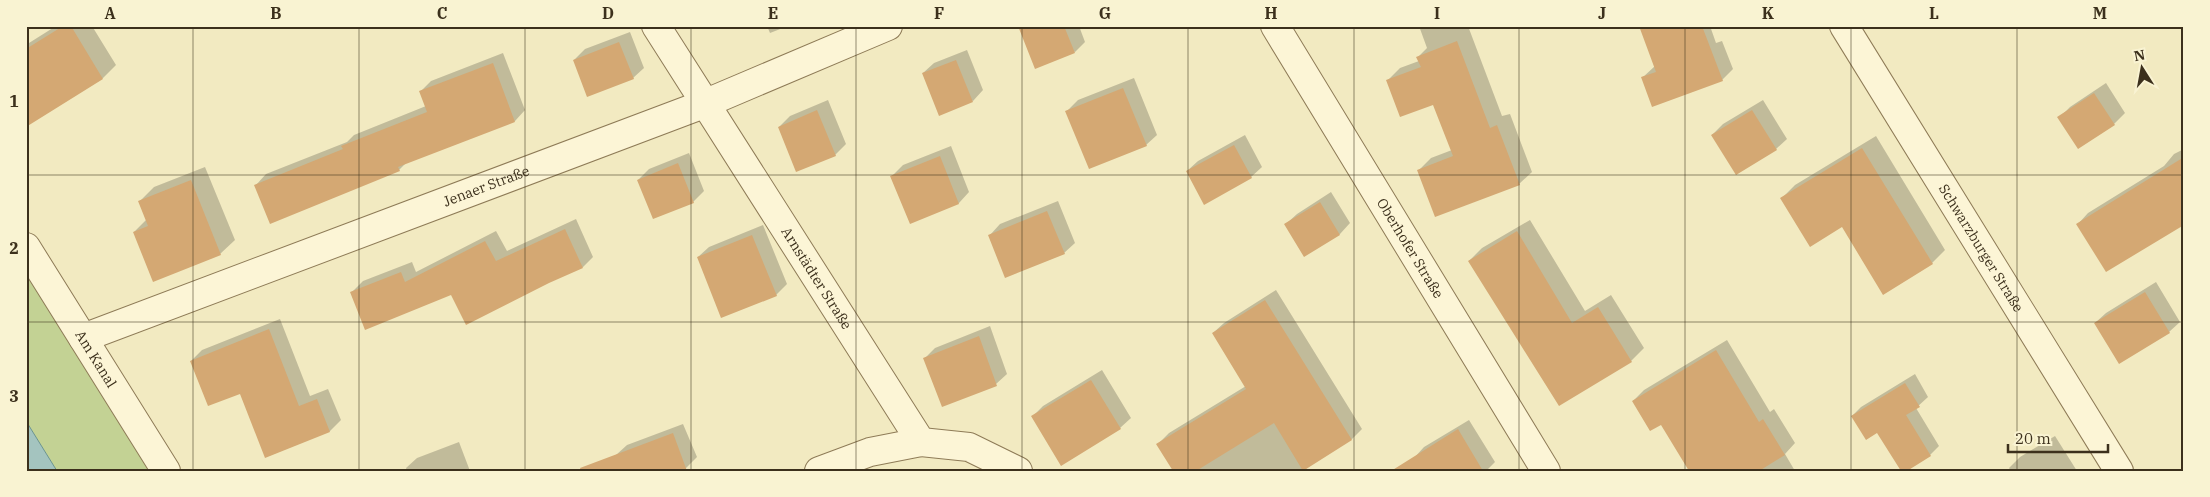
<svg xmlns="http://www.w3.org/2000/svg" width="2210" height="497" viewBox="0 0 2210 497" font-family="'IBM Plex Serif',serif">
  <rect width="100%" height="100%" fill="#f2eac1"/>
  <path fill="#c3d294" d="M 26,271 L 150,471 L 57,471 L 26,421 Z"/>
  <path fill="#a4c4bf" stroke="#6a948f" d="M 26,421 L 57,471 L 26,471 Z"/>
  <path fill="#0003" d="M 56,26 L 92,26 L 116,65 L 103,78 L 26,126 L 26,38 L 29,43 Z
    M 767,26 L 788,26 L 770,33 Z
    M 1019,26 L 1079,26 L 1085,42 L 1075,52 Z
    M 1419,26 L 1468,26 L 1502,116 L 1510,114 L 1532,172 L 1519,184 L 1419,170 L 1431,158 L 1452,150 L 1433,103 L 1388,80 L 1400,68 L 1419,61 L 1418,57 L 1427,48 Z
    M 1640,26 L 1710,26 L 1716,43 L 1722,41 L 1733,69 L 1722,80 L 1642,78 L 1655,66 Z
    M 630,32 L 644,68 L 633,78 L 574,60 L 585,49 Z
    M 967,50 L 983,90 L 973,101 L 923,73 L 934,63 Z
    M 503,53 L 525,110 L 515,121 L 407,162 L 399,170 L 256,185 L 266,174 L 347,142 L 354,135 L 426,106 L 421,91 L 431,81 Z
    M 1134,78 L 1157,135 L 1146,145 L 1067,111 L 1078,100 Z
    M 2106,83 L 2125,113 L 2114,124 L 2059,118 L 2070,107 Z
    M 828,100 L 846,144 L 835,155 L 779,127 L 790,116 Z
    M 1763,100 L 1787,139 L 1776,149 L 1712,135 L 1723,124 Z
    M 1245,135 L 1262,167 L 1251,177 L 1187,171 L 1198,161 Z
    M 1876,136 L 1945,250 L 1932,263 L 1782,198 L 1795,185 Z
    M 951,146 L 969,192 L 959,203 L 910,222 L 892,176 L 903,165 Z
    M 2184,149 L 2184,208 L 2078,224 L 2088,213 L 2164,166 L 2174,154 Z
    M 689,153 L 704,191 L 693,202 L 638,180 L 649,169 Z
    M 205,167 L 235,240 L 220,254 L 134,232 L 147,219 L 140,201 L 154,187 Z
    M 1331,192 L 1350,223 L 1340,234 L 1305,255 L 1286,224 L 1297,214 Z
    M 1058,201 L 1075,243 L 1064,253 L 990,235 L 1000,224 Z
    M 576,219 L 593,257 L 583,267 L 352,292 L 363,281 L 412,262 L 416,272 L 496,231 L 507,251 Z
    M 1530,220 L 1585,311 L 1611,295 L 1644,348 L 1631,361 L 1469,261 L 1482,248 Z
    M 763,225 L 787,284 L 776,295 L 698,257 L 709,247 Z
    M 2156,282 L 2180,322 L 2169,332 L 2095,323 L 2106,313 Z
    M 1276,290 L 1362,429 L 1352,439 L 1301,471 L 1174,471 L 1158,444 L 1169,433 L 1246,386 L 1213,333 L 1224,323 Z
    M 280,319 L 310,396 L 328,389 L 341,420 L 330,431 L 266,457 L 240,392 L 191,361 L 202,350 Z
    M 990,326 L 1007,374 L 996,384 L 925,358 L 935,348 Z
    M 1727,340 L 1770,412 L 1774,409 L 1795,443 L 1785,454 L 1795,471 L 1690,471 L 1661,423 L 1633,401 L 1644,390 Z
    M 1102,370 L 1131,418 L 1120,428 L 1032,417 L 1043,406 Z
    M 1915,374 L 1928,397 L 1916,408 L 1939,446 L 1930,455 L 1878,431 L 1852,416 L 1861,407 Z
    M 1469,420 L 1495,462 L 1486,471 L 1422,471 L 1414,458 L 1424,447 Z
    M 683,424 L 697,457 L 686,468 L 616,455 L 627,445 Z
    M 2055,436 L 2077,471 L 2011,471 L 2009,468 L 2020,457 Z
    M 459,442 L 470,471 L 407,471 L 406,468 L 417,458 Z"/>
  <path fill="#d4a873" d="M 63,26 L 71,26 L 103,79 L 26,127 L 26,49 Z
    M 1018,26 L 1064,26 L 1075,53 L 1035,69 Z
    M 1639,26 L 1702,26 L 1723,81 L 1652,107 L 1641,77 L 1656,72 Z
    M 1457,41 L 1490,128 L 1497,125 L 1520,185 L 1435,217 L 1417,170 L 1453,156 L 1433,105 L 1400,117 L 1386,80 L 1421,67 L 1416,57 Z
    M 619,42 L 634,79 L 587,97 L 573,60 Z
    M 956,60 L 973,102 L 939,116 L 922,73 Z
    M 493,63 L 515,122 L 398,167 L 400,171 L 270,224 L 254,185 L 343,149 L 341,146 L 427,112 L 419,91 Z
    M 1123,88 L 1147,146 L 1089,169 L 1065,111 Z
    M 2094,93 L 2115,125 L 2078,149 L 2057,117 Z
    M 817,110 L 836,156 L 796,172 L 778,127 Z
    M 1752,110 L 1777,150 L 1736,175 L 1711,135 Z
    M 1234,145 L 1252,178 L 1204,205 L 1186,171 Z
    M 1862,148 L 1933,264 L 1883,295 L 1842,227 L 1810,247 L 1780,198 Z
    M 940,156 L 959,204 L 910,224 L 890,176 Z
    M 2184,157 L 2184,225 L 2106,272 L 2076,224 Z
    M 678,163 L 694,203 L 653,219 L 637,180 Z
    M 191,180 L 221,255 L 153,282 L 133,232 L 148,226 L 138,201 Z
    M 1320,202 L 1340,235 L 1304,257 L 1284,224 Z
    M 1047,211 L 1065,254 L 1005,278 L 988,235 Z
    M 565,229 L 583,268 L 549,283 L 466,325 L 451,295 L 365,330 L 350,292 L 401,272 L 405,282 L 485,241 L 496,261 Z
    M 1517,231 L 1572,323 L 1598,307 L 1632,362 L 1559,406 L 1468,261 Z
    M 752,235 L 777,296 L 721,318 L 697,257 Z
    M 2145,292 L 2170,333 L 2119,364 L 2094,323 Z
    M 1265,300 L 1352,440 L 1303,471 L 1274,423 L 1196,471 L 1173,471 L 1156,444 L 1246,389 L 1212,333 Z
    M 269,329 L 299,406 L 317,399 L 330,432 L 265,458 L 240,394 L 208,406 L 190,361 Z
    M 979,336 L 997,386 L 942,407 L 923,358 Z
    M 1716,350 L 1759,422 L 1763,419 L 1785,455 L 1759,471 L 1689,471 L 1661,425 L 1650,431 L 1632,401 Z
    M 1091,380 L 1121,429 L 1061,466 L 1031,416 Z
    M 1905,383 L 1920,407 L 1906,415 L 1931,456 L 1907,471 L 1901,471 L 1877,433 L 1866,440 L 1851,416 Z
    M 1458,429 L 1483,471 L 1391,471 Z
    M 673,433 L 687,471 L 581,471 L 580,468 Z"/>
  <g fill="none" stroke-linecap="round" stroke-linejoin="round">
    <g stroke="#8e7b57" stroke-width="30">
      <g id="street">
        <path id="s1" d="M 656,26 L 921,442 L 969,447 L 1018,471"/>
        <path id="s2" d="M 1275,26 L 1546,471"/>
        <path id="s3" d="M 1844,26 L 2119,471"/>
        <path id="s4" d="M 26,247 L 166,471"/>
        <path id="s5" d="M 83,338 L 704,104 L 888,26"/>
        <path d="M 819,471 L 870,452 L 921,442"/>
      </g>
    </g>
    <use href="#street" stroke="#fcf5d6" stroke-width="28"/>
  </g>
  <path fill="none" stroke="#3c301c" stroke-width="1" stroke-opacity="0.55" d="M 193,26 L 193,471M 359,26 L 359,471M 525,26 L 525,471M 691,26 L 691,471M 856,26 L 856,471M 1022,26 L 1022,471M 1188,26 L 1188,471M 1354,26 L 1354,471M 1519,26 L 1519,471M 1685,26 L 1685,471M 1851,26 L 1851,471M 2017,26 L 2017,471M 26,175 L 2184,175M 26,322 L 2184,322"/>
  <g text-anchor="middle" dominant-baseline="central" stroke-width="4.5" stroke-linejoin="round" paint-order="stroke">
    <g font-size="14" fill="#3c301c" stroke="#f9f3d2">
      <text stroke="none"><textPath href="#s5" startOffset="431">Jenaer Straße</textPath></text>
      <text stroke="none"><textPath href="#s2" startOffset="260">Oberhofer Straße</textPath></text>
      <text stroke="none"><textPath href="#s3" startOffset="261">Schwarzburger Straße</textPath></text>
      <text stroke="none"><textPath href="#s1" startOffset="299">Arnstädter Straße</textPath></text>
      <text stroke="none"><textPath href="#s4" startOffset="132">Am Kanal</textPath></text>
    </g>
  </g>
  <rect width="2210" height="497" fill="none" stroke="#f9f3d2" stroke-width="55"/>
  <g transform="translate(2142 68) rotate(349)" stroke="#f9f3d2" stroke-width="4" paint-order="stroke">
  <path d="M0-4L9 19L0 12L-9 19Z" fill="#3c301c"/>
  <text y="-8" font-size="14" font-weight="bold" text-anchor="middle" fill="#3c301c">N</text>
  </g>
  <path d="M2008 444v8h100v-8" fill="none" stroke="#3c301c" stroke-width="2.5"/>
  <text x="2015" y="444" font-size="15" fill="#3c301c" stroke="#f9f3d2" stroke-width="4" paint-order="stroke">20 m</text>
  <rect x="28" y="28" width="2154" height="442" fill="none" stroke="#3c301c" stroke-width="2"/>
  <g font-size="16" text-anchor="middle" font-weight="bold" fill="#3c301c">
    <text x="110" y="19">A</text>
    <text x="276" y="19">B</text>
    <text x="442" y="19">C</text>
    <text x="608" y="19">D</text>
    <text x="773" y="19">E</text>
    <text x="939" y="19">F</text>
    <text x="1105" y="19">G</text>
    <text x="1271" y="19">H</text>
    <text x="1437" y="19">I</text>
    <text x="1602" y="19">J</text>
    <text x="1768" y="19">K</text>
    <text x="1934" y="19">L</text>
    <text x="2100" y="19">M</text>
    <text x="14" y="107">1</text>
    <text x="14" y="254">2</text>
    <text x="14" y="402">3</text>
  </g>
</svg>
